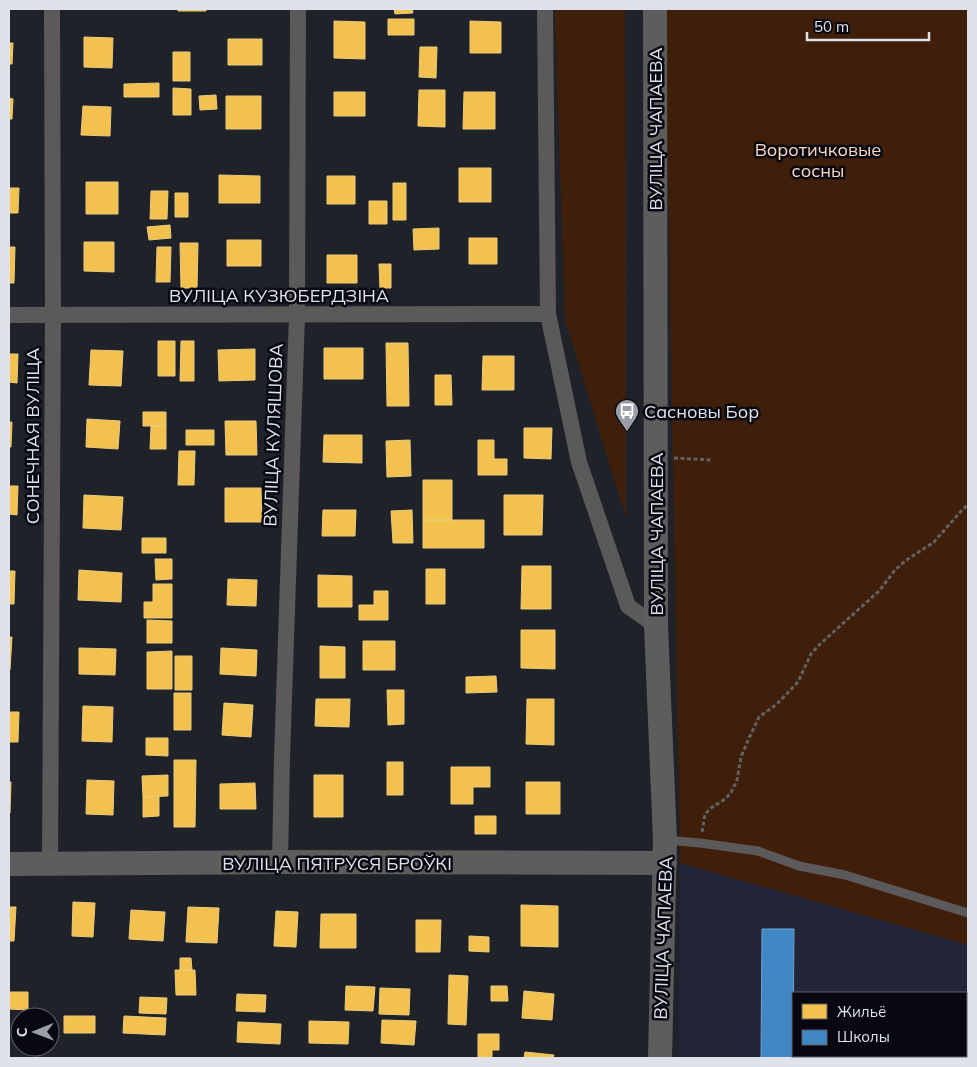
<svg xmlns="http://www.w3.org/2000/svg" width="977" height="1067" viewBox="0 0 977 1067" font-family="Mulish,sans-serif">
  <rect width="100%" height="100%" fill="#20222a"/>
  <path fill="#23263a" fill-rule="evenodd" d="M 680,863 L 968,945 L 968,1058 L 679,1058 ZM 793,993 L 966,993 L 966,1056 L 793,1056 Z"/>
  <path fill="#3f1f0a" d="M 555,9 L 625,9 L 626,518 L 565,319 Z
    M 665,9 L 968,9 L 968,945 L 680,863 Z"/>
  <path fill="#f2c14e" stroke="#eccb7d" d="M 178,9 L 206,9 L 206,11 L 178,11 Z
    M 394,9 L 412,9 L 413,13 L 395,14 Z
    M 388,19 L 414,19 L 414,35 L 388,35 Z
    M 334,21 L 365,22 L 365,59 L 334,58 Z
    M 470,21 L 501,22 L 501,53 L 470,53 Z
    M 84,37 L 113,38 L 112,68 L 84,67 Z
    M 228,39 L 262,39 L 262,65 L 228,65 Z
    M 9,43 L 13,43 L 12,64 L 9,64 Z
    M 420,47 L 437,47 L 436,78 L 419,77 Z
    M 173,52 L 190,52 L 190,81 L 173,81 Z
    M 159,83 L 159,97 L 124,97 L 124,84 Z
    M 173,88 L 191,89 L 191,115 L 173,115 Z
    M 419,90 L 445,90 L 445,127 L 418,126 Z
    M 334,92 L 365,92 L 365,116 L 334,116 Z
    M 464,92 L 495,92 L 495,129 L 463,129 Z
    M 216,95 L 217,109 L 200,110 L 199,96 Z
    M 226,96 L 261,96 L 261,129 L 226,129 Z
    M 9,98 L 13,99 L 12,119 L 9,119 Z
    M 83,106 L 111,107 L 110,136 L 81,135 Z
    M 459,168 L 491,168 L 491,202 L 459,202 Z
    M 219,175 L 260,176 L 260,203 L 219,203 Z
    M 327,176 L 355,176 L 355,204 L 327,204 Z
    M 86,182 L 118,182 L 118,214 L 86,214 Z
    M 393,183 L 406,183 L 406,220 L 393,220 Z
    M 9,188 L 19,188 L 18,213 L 9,213 Z
    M 151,191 L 168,191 L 167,219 L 150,219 Z
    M 175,193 L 188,193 L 188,217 L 175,217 Z
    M 369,201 L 387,201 L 387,224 L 369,224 Z
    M 170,225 L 171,238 L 149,240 L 147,227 Z
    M 439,228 L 439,249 L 414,250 L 413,229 Z
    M 469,238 L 497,238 L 497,264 L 469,264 Z
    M 227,240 L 261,240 L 261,266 L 227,266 Z
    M 84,242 L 114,242 L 114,272 L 84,271 Z
    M 180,243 L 198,243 L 197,288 L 181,288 Z
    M 9,247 L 15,247 L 14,283 L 9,283 Z
    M 157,247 L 171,247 L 170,282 L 156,282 Z
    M 327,255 L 357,255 L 357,283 L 327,283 Z
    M 379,264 L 391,264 L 391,288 L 380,288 Z
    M 158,341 L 175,341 L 175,376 L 158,376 Z
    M 181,341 L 194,341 L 194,381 L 180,381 Z
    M 386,343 L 408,343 L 409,406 L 387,406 Z
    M 324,348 L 363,348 L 363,379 L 324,379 Z
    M 255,349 L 255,380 L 219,381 L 218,350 Z
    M 91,350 L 123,351 L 121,386 L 89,385 Z
    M 9,354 L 18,354 L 17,383 L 9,382 Z
    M 483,356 L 514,356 L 514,390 L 482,390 Z
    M 435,375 L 451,375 L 452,405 L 435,405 Z
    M 143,412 L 166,412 L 166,426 L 143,426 Z
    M 87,419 L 120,421 L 118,449 L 86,447 Z
    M 225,421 L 256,421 L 257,455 L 226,455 Z
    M 9,422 L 12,422 L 11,447 L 9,447 Z
    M 151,426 L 166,426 L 166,449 L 150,449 Z
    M 524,428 L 552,428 L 551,459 L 524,458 Z
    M 186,430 L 214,430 L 214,445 L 186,445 Z
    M 324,435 L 362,435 L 362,463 L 323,462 Z
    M 410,440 L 411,476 L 387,477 L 386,441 Z
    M 478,440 L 494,440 L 494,459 L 507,459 L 507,475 L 478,475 Z
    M 179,451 L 195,451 L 194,485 L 178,485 Z
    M 423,480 L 452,480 L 452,520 L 423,520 Z
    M 9,486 L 18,486 L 17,515 L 9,514 Z
    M 225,488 L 261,488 L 262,522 L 225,522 Z
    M 84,495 L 123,497 L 121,530 L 83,528 Z
    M 504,495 L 543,495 L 542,535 L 504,535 Z
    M 323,510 L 356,510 L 355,536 L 322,536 Z
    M 412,510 L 413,543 L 393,543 L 391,511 Z
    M 423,520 L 484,520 L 484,548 L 423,548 Z
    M 142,538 L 166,538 L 166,553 L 142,553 Z
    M 155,559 L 172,559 L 172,579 L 156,580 Z
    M 522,566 L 551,566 L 551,609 L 521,609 Z
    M 426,569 L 445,569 L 445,604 L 426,604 Z
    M 79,570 L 122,573 L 121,602 L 78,600 Z
    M 9,571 L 15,571 L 14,604 L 9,604 Z
    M 318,575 L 352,576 L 352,607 L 318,607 Z
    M 228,579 L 257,580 L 256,606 L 227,605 Z
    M 153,584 L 172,584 L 172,618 L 144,618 L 144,602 L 153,602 Z
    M 374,591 L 388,591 L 388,620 L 359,620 L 359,605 L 374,605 Z
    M 147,620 L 172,621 L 172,643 L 147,643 Z
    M 521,630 L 555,630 L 555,669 L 521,668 Z
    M 9,637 L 12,637 L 10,670 L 9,670 Z
    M 363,641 L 395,641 L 395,670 L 363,670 Z
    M 320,646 L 345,647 L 345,678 L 320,678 Z
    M 79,648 L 116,649 L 115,675 L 79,674 Z
    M 221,648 L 257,650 L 256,676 L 220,674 Z
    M 172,651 L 172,689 L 147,689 L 147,652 Z
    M 175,656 L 192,656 L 192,690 L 175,690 Z
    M 496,676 L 497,692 L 466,693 L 466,677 Z
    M 387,690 L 404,690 L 404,724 L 388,725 Z
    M 174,693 L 191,693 L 191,730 L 174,730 Z
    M 316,699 L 350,699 L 349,727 L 315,726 Z
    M 527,699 L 554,699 L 554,745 L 526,744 Z
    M 224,703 L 253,705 L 251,737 L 222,735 Z
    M 83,706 L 113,707 L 112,742 L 82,741 Z
    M 9,712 L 19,712 L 18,742 L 9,742 Z
    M 146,738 L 168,738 L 168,756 L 146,755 Z
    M 174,760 L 196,760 L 195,827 L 174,827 Z
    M 387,762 L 403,762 L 403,795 L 387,795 Z
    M 451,767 L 490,767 L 490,787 L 473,787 L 473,804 L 451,804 Z
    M 168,775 L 168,796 L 143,797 L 142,776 Z
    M 314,775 L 343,775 L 343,817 L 314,817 Z
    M 87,780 L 114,781 L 113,815 L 86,814 Z
    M 9,782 L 11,782 L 10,813 L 9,813 Z
    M 526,782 L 560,782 L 560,814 L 526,814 Z
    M 255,783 L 256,809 L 220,809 L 220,784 Z
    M 159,796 L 159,816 L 143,817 L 143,797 Z
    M 475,816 L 496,816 L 496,834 L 475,834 Z
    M 73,902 L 95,903 L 93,937 L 72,936 Z
    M 521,905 L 558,906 L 558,947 L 521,946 Z
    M 9,907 L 16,907 L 14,941 L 9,941 Z
    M 188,907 L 219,908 L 217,943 L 186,942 Z
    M 131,910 L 165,912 L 163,941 L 129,939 Z
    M 276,911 L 298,912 L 296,947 L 274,946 Z
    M 321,914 L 356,914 L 356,948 L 320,948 Z
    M 416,920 L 441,920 L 440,952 L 416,952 Z
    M 469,936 L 489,937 L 489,952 L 469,951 Z
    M 180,958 L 191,958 L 192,970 L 180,970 Z
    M 175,970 L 195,970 L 196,995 L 176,995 Z
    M 449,975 L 468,976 L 466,1025 L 448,1024 Z
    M 346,986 L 375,987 L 373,1011 L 345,1010 Z
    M 491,986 L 507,986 L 508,1001 L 491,1001 Z
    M 380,988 L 410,989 L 409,1015 L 379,1014 Z
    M 524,991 L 554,994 L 552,1020 L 522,1018 Z
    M 9,992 L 28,992 L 28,1010 L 9,1009 Z
    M 237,994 L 266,995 L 265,1012 L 236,1011 Z
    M 140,997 L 167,998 L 166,1014 L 139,1013 Z
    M 64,1016 L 95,1016 L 95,1033 L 64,1033 Z
    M 124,1016 L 166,1018 L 165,1035 L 123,1033 Z
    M 382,1020 L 416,1021 L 414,1045 L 381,1043 Z
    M 309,1021 L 349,1022 L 348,1044 L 309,1043 Z
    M 238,1022 L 281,1024 L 280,1044 L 237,1042 Z
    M 478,1034 L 499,1034 L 499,1050 L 492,1050 L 492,1058 L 478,1058 Z
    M 525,1052 L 554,1055 L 553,1058 L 524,1058 Z"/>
  <path fill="#3f88c5" stroke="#6fa3d0" d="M 762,929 L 794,929 L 793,1058 L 761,1058 Z
    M 966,1052 L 968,1052 L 968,1058 L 944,1058 L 944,1056 L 966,1056 Z"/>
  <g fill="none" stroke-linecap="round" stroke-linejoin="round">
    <path stroke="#626163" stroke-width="3" stroke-dasharray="4 2.5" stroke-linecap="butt" d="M 674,458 L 712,460
      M 702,832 L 705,814 L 711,808 L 725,799 L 731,793 L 737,780 L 741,757 L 749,738 L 759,717 L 777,704 L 798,682 L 811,654 L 819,645 L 879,591 L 895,570 L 905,561 L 934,542 L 962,510 L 968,505"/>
    <path stroke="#5c595a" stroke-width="9" d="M 666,840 L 700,843 L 758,851 L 799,866 L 845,875 L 968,913"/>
    <path stroke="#5c595a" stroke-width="16" d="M 545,9 L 548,314 L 579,462 L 628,606 L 656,626
      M 9,315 L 548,314
      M 280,862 L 282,757 L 297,315 L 298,9
      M 50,864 L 53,315 L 52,9"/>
    <path stroke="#5e5d5d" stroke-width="24" d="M 655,9 L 656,626 L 665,840 L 660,1058
      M 9,864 L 280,862 L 665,863"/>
  </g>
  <defs>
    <g id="bus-pin" transform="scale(1.25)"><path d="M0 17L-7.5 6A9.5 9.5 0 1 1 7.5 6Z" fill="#9c9ea7" stroke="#080910"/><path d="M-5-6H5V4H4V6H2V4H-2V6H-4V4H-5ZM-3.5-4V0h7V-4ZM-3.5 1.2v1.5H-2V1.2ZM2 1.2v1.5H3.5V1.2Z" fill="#fff"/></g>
  </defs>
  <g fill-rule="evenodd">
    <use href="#bus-pin" x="627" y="411"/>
  </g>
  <g text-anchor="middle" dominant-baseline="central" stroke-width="5" stroke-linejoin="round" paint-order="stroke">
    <g font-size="18" fill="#dfe1eb" stroke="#080910">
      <text transform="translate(655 129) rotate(-90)">ВУЛІЦА ЧАПАЕВА</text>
      <text x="279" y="295">ВУЛІЦА КУЗЮБЕРДЗІНА</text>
      <text transform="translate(273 435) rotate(-88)">ВУЛІЦА КУЛЯШОВА</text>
      <text transform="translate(32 436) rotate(-90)">СОНЕЧНАЯ ВУЛІЦА</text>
      <text transform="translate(656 534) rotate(-90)">ВУЛІЦА ЧАПАЕВА</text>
      <text x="337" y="863">ВУЛІЦА ПЯТРУСЯ БРОЎКІ</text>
      <text transform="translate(663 938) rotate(-88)">ВУЛІЦА ЧАПАЕВА</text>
    </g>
    <g font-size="18" fill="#fad5c1" stroke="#080910">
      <text x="818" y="149">Воротичковые<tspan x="818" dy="21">сосны</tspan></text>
    </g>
    <g font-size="18" fill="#dfe1eb" stroke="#080910" text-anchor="start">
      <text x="644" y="411">Сасновы Бор</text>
    </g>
  </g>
  <rect width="977" height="1067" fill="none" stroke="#dfe1eb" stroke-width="20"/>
  <rect x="792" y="992" width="175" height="65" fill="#080910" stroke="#5e5f68"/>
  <rect x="802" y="1004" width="25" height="15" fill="#f2c14e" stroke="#5e5f68"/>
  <text x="837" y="1017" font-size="15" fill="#dfe1eb">Жильё</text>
  <rect x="802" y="1030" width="25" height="15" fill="#3f88c5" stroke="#5e5f68"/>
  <text x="837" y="1042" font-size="15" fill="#dfe1eb">Школы</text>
  <g transform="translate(35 1032) rotate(269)"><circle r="24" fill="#080910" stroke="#5e5f68"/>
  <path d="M0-4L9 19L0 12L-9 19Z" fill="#9c9ea7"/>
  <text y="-8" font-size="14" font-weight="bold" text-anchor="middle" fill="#dfe1eb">С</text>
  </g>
  <path d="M807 32v8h122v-8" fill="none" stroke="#dfe1eb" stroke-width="2.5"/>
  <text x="814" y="32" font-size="15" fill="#dfe1eb" stroke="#080910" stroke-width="4" paint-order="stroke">50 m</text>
</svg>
